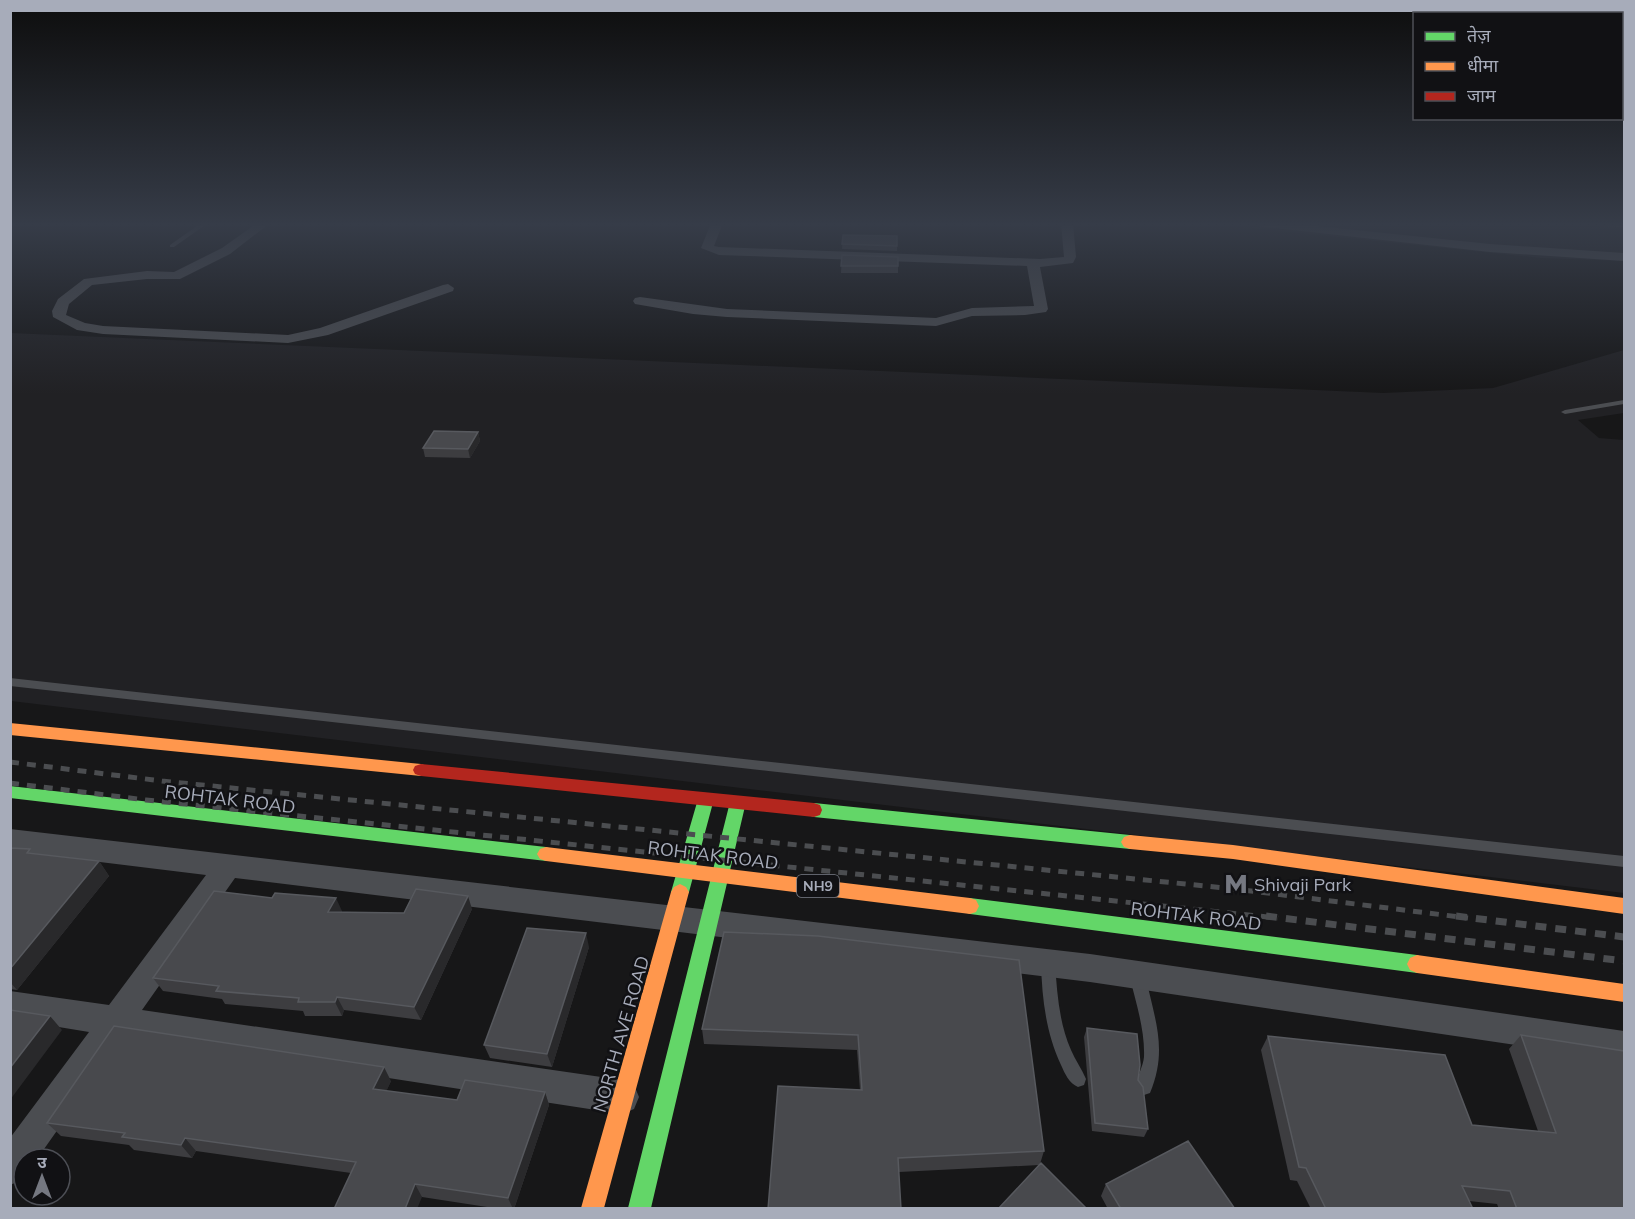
<svg xmlns="http://www.w3.org/2000/svg" width="1635" height="1219" viewBox="0 0 1635 1219" font-family="Mulish,'Noto Sans Devanagari',sans-serif">
  <rect width="100%" height="100%" fill="#171718"/>
  <path fill="#212124" d="M 1202,223 L 1624,223 L 1624,261 L 1541,258 Z
    M 11,333 L 1383,393 L 1493,388 L 1624,350 L 1624,413 L 1578,420 L 1599,438 L 1624,440 L 1624,893 L 11,701 Z"/>
  <g fill="none" stroke-linecap="round" stroke-linejoin="round">
    <path fill="#4b4d51" fill-rule="evenodd" d="M 201,223 L 208,223 L 174,247 L 170,247 L 170,245 Z
      M 1556,223 L 1624,223 L 1624,227 L 1559,225 Z
      M 1624,400 L 1624,404 L 1565,414 L 1561,412 L 1565,410 Z
      M 10,678 L 1624,856 L 1624,867 L 10,686 Z
      M 1048,956 L 1053,958 L 1055,963 C 1057,992 1059,1023 1071,1050 C 1075,1060 1082,1069 1086,1079 L 1084,1085 L 1078,1087 C 1069,1083 1065,1074 1061,1065 C 1046,1033 1042,999 1041,963 L 1043,958 Z
      M 1138,971 L 1143,973 L 1146,978 C 1155,1021 1168,1050 1150,1093 L 1144,1095 L 1138,1093 C 1133,1081 1143,1069 1144,1057 C 1145,1030 1136,1003 1130,978 L 1133,973 Z"/>
    <path fill="#4b4d51" fill-rule="evenodd" d="M 257,223 L 270,223 L 230,254 L 180,279 L 147,279 L 92,285 L 69,304 L 66,315 L 85,323 L 103,326 L 288,335 L 320,328 L 443,285 L 448,284 L 454,288 L 453,291 L 328,335 L 288,343 L 103,334 L 77,330 L 53,317 L 52,311 L 58,299 L 84,279 L 147,271 L 174,272 L 222,248 Z
      M 711,223 L 723,223 L 714,246 L 719,247 L 1040,259 L 1064,257 L 1061,223 L 1073,223 L 1076,257 L 1073,263 L 1040,267 L 1048,309 L 1046,312 L 1025,315 L 972,316 L 936,326 L 727,317 L 693,314 L 635,304 L 633,301 L 635,298 L 640,297 L 727,309 L 936,318 L 972,308 L 1034,306 L 1027,266 L 719,255 L 701,248 Z
      M 1250,223 L 1288,223 L 1490,244 L 1624,253 L 1624,261 L 1490,252 L 1256,226 Z
      M 10,829 L 1090,954 L 1624,1031 L 1624,1061 L 1090,982 L 235,878 L 142,1010 L 622,1080 L 634,1085 L 639,1097 L 634,1109 L 622,1114 L 123,1037 L 37,1159 L 24,1159 L 22,1180 L 10,1185 L 10,1138 L 89,1032 L 10,1019 L 10,991 L 109,1005 L 206,875 L 10,851 Z"/>
    <path fill="#63d668" fill-rule="evenodd" d="M 10,786 L 546,847 L 552,849 L 555,854 L 552,859 L 546,861 L 10,798 Z
      M 706,793 L 712,794 L 714,799 L 689,892 L 686,897 L 680,900 L 674,897 L 671,892 L 698,799 L 700,794 Z
      M 738,796 L 744,797 L 746,802 L 651,1208 L 628,1208 L 730,802 L 732,797 Z
      M 814,803 L 1130,835 L 1136,837 L 1139,842 L 1136,847 L 1130,849 L 814,817 L 808,815 L 806,810 L 808,805 Z
      M 970,898 L 1417,955 L 1424,958 L 1427,964 L 1424,970 L 1417,973 L 970,914 L 964,912 L 961,906 L 964,900 Z"/>
    <path fill="#ff974d" fill-rule="evenodd" d="M 10,723 L 421,764 L 427,766 L 429,770 L 427,774 L 421,776 L 10,735 Z
      M 1130,835 L 1233,845 L 1624,898 L 1624,914 L 1233,859 L 1130,849 L 1124,847 L 1121,842 L 1124,837 Z
      M 546,847 L 970,898 L 976,900 L 979,906 L 976,912 L 970,914 L 546,861 L 540,859 L 537,854 L 540,849 Z
      M 680,884 L 686,887 L 689,892 L 604,1208 L 581,1208 L 671,892 L 674,887 Z
      M 1417,955 L 1624,984 L 1624,1002 L 1417,973 L 1410,970 L 1407,964 L 1410,958 Z"/>
    <path fill="#b3261e" fill-rule="evenodd" d="M 421,764 L 814,803 L 820,805 L 822,810 L 820,815 L 814,817 L 421,776 L 415,774 L 413,770 L 415,766 Z"/>
    <path stroke="#4b4d50" stroke-width="5" stroke-dasharray="9 8" stroke-linecap="butt" d="M 10,762 L 162,781 L 1235,889 L 1468,918
      M 10,783 L 146,800 L 1278,918"/>
    <path stroke="#4b4d50" stroke-width="7" stroke-dasharray="11 9" stroke-linecap="butt" d="M 1266,916 L 1624,961
      M 1456,916 L 1624,937"/>
  </g>
  <path fill="#3d3d40" d="M 843,235 L 897,246 L 897,251 L 842,249 Z
    M 842,255 L 898,266 L 898,273 L 841,273 Z
    M 478,432 L 480,441 L 470,458 L 425,457 L 423,448 Z
    M 10,848 L 33,854 L 99,861 L 109,876 L 17,990 L 10,989 Z
    M 472,909 L 421,1020 L 344,1010 L 342,1016 L 305,1016 L 303,1011 L 225,1004 L 222,999 L 163,991 L 153,978 L 342,911 L 342,912 L 404,913 Z
    M 724,932 L 1044,1151 L 1040,1164 L 1039,1165 L 899,1172 L 860,1090 L 857,1050 L 704,1044 L 702,1029 Z
    M 589,947 L 552,1067 L 490,1058 L 484,1045 Z
    M 1087,1028 L 1138,1080 L 1148,1129 L 1144,1137 L 1092,1131 L 1084,1037 Z
    M 1521,1035 L 1624,1209 L 1499,1209 L 1497,1204 L 1469,1201 L 1473,1209 L 1311,1209 L 1297,1181 L 1290,1180 L 1261,1050 L 1268,1036 L 1472,1125 L 1538,1131 L 1509,1049 Z
    M 391,1081 L 386,1091 L 457,1100 L 545,1092 L 549,1105 L 514,1209 L 500,1209 L 422,1197 L 351,1173 L 196,1151 L 192,1158 L 134,1150 L 129,1145 L 61,1136 L 47,1123 Z
    M 1106,1184 L 1235,1209 L 1108,1209 L 1101,1196 Z"/>
  <path fill="#29292b" d="M 478,432 L 480,441 L 470,458 L 468,449 Z
    M 99,861 L 109,876 L 17,990 L 10,982 L 10,969 Z
    M 468,896 L 472,909 L 421,1020 L 414,1007 Z
    M 336,898 L 342,911 L 335,925 L 328,912 Z
    M 586,933 L 589,947 L 552,1067 L 547,1054 Z
    M 337,997 L 344,1010 L 342,1016 L 335,1002 Z
    M 50,1016 L 62,1030 L 10,1100 L 10,1068 Z
    M 384,1067 L 391,1081 L 381,1103 L 373,1089 Z
    M 545,1092 L 549,1105 L 514,1209 L 513,1209 L 508,1198 Z
    M 185,1138 L 196,1151 L 192,1158 L 181,1145 Z
    M 415,1184 L 422,1197 L 417,1209 L 405,1209 Z"/>
  <path fill="#48494d" stroke="#57595e" stroke-width="1.5" d="M 843,235 L 897,236 L 897,246 L 842,244 Z
    M 842,255 L 898,257 L 898,266 L 841,266 Z
    M 434,431 L 478,432 L 468,449 L 423,448 Z
    M 10,848 L 30,849 L 27,853 L 99,861 L 10,969 Z
    M 416,889 L 468,896 L 414,1007 L 337,997 L 335,1002 L 298,1002 L 299,998 L 216,991 L 219,986 L 153,978 L 214,891 L 272,898 L 275,893 L 336,898 L 328,912 L 404,913 Z
    M 527,928 L 586,933 L 547,1054 L 484,1045 Z
    M 724,932 L 818,936 L 1019,960 L 1044,1151 L 898,1158 L 901,1209 L 768,1209 L 778,1086 L 862,1090 L 858,1035 L 702,1029 Z
    M 10,1010 L 50,1016 L 10,1068 Z
    M 114,1026 L 384,1067 L 373,1089 L 457,1100 L 465,1080 L 545,1092 L 508,1198 L 415,1184 L 405,1209 L 334,1209 L 356,1162 L 185,1138 L 181,1145 L 122,1137 L 125,1133 L 47,1123 Z
    M 1087,1028 L 1137,1034 L 1140,1065 L 1138,1080 L 1143,1087 L 1148,1129 L 1095,1123 Z
    M 1521,1035 L 1624,1051 L 1624,1209 L 1517,1209 L 1510,1191 L 1462,1186 L 1473,1209 L 1326,1209 L 1306,1168 L 1299,1167 L 1268,1036 L 1445,1055 L 1472,1125 L 1556,1133 Z
    M 1188,1141 L 1235,1209 L 1121,1209 L 1106,1184 Z
    M 1041,1163 L 1087,1209 L 998,1209 Z"/>
  <linearGradient id="sky" x2="0" y2="1"><stop stop-color="#0d0d0d"/><stop offset="0.57" stop-color="#363c48"/><stop offset="1" stop-color="#363c48" stop-opacity="0"/></linearGradient>
  <rect width="1635" height="394" fill="url(#sky)"/>
  <defs>
    <g id="metro-bare" transform="scale(1.8)"><path d="M-5.5 5V-5H-3L0 0L3-5H5.5V5H3V-.5L0 4L-3-.5V5Z" fill="#757881" stroke="#111114" stroke-width="2.5" paint-order="stroke"/></g>
  </defs>
  <g fill-rule="evenodd">
    <use href="#metro-bare" x="1236" y="884"/>
  </g>
  <g text-anchor="middle" dominant-baseline="central" stroke-width="5" stroke-linejoin="round" paint-order="stroke">
    <rect fill="#111114" stroke="#7a7e88" stroke-width="1.5" x="797" y="875" width="42" height="22" rx="4.5"/>
    <g font-size="14" font-weight="bold" fill="#a7acba">
      <text x="818" y="886">NH9</text>
    </g>
    <g font-size="18" fill="#a7acba" stroke="#111114">
      <text transform="translate(230 799) rotate(7)">ROHTAK ROAD</text>
      <text transform="translate(713 855) rotate(7)">ROHTAK ROAD</text>
      <text transform="translate(1196 916) rotate(7)">ROHTAK ROAD</text>
      <text transform="translate(621 1034) rotate(-74)">NORTH AVE ROAD</text>
    </g>
    <g font-size="18" fill="#a7acba" stroke="#111114" text-anchor="start">
      <text x="1254" y="884">Shivaji Park</text>
    </g>
  </g>
  <rect width="1635" height="1219" fill="none" stroke="#a7acba" stroke-width="24"/>
  <rect x="1413" y="12" width="210" height="108" fill="#111114" stroke="#4d4f56" stroke-width="1.5"/>
  <rect x="1425" y="32" width="30" height="9" fill="#63d668" stroke="#4d4f56" stroke-width="1.5"/>
  <text x="1467" y="42" font-size="18" fill="#a7acba">तेज़</text>
  <rect x="1425" y="62" width="30" height="9" fill="#ff974d" stroke="#4d4f56" stroke-width="1.5"/>
  <text x="1467" y="72" font-size="18" fill="#a7acba">धीमा</text>
  <rect x="1425" y="92" width="30" height="9" fill="#b3261e" stroke="#4d4f56" stroke-width="1.5"/>
  <text x="1467" y="102" font-size="18" fill="#a7acba">जाम</text>
  <g transform="translate(42 1177)"><circle r="28" fill="#111114" stroke="#4d4f56" stroke-width="1.5"/>
  <path d="M0-4.5L10 22L0 15L-10 22Z" fill="#757881"/>
  <text y="-9" font-size="16" font-weight="bold" text-anchor="middle" fill="#a7acba">उ</text>
  </g>
</svg>
